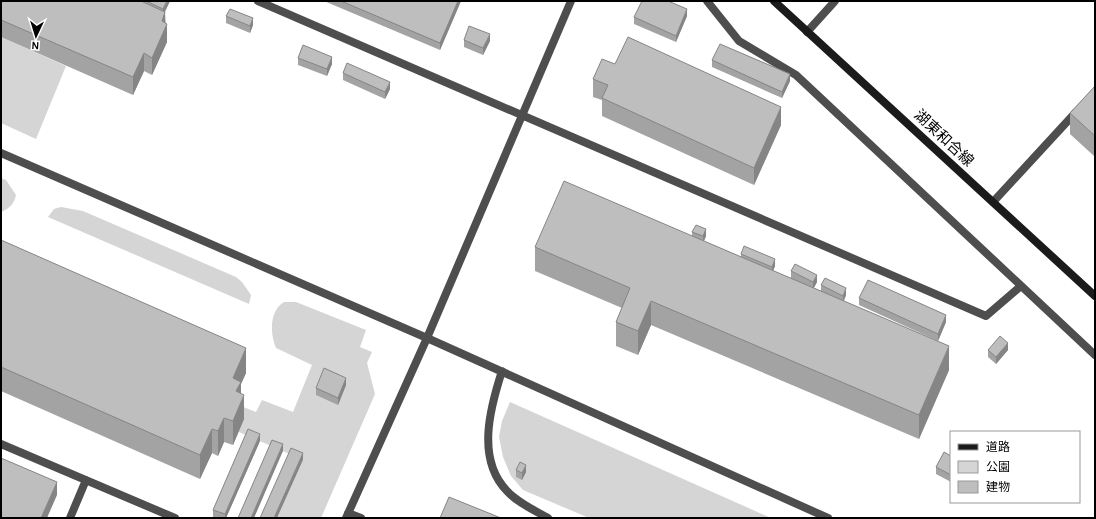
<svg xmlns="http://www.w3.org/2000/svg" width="1096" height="519" viewBox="0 0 1096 519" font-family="Karla,'Noto Sans JP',sans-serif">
  <rect width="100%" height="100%" fill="#fff"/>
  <path fill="#d5d5d5" d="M 1,37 L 66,66 L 36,139 L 1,123 Z
    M 1,178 L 6,180 L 16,195 C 14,204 10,208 1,212 Z
    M 61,207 L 83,211 L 236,277 L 242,282 L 251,295 L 249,304 L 48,217 L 54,209 Z
    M 284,302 L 296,302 L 366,330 L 360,347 L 372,352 L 367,363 L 375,394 L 321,518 L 277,518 L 303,460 L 239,432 L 241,406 L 256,412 L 262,400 L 293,412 L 312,365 L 276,348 C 270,334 269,311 284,302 Z
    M 510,402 L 771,518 L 589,518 L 523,490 L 511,476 L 503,457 L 499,437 L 502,421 Z"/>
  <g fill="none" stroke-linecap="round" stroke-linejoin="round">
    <path stroke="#4e4e4e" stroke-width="8" d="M 258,1 L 986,316 L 1021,286
      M 707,1 L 739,41 L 796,75 L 1095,355
      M 1,153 L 427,338 L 828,518
      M 502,371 C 490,408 476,459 507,491 C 518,503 534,510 548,518
      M 1,444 L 175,518
      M 348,513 L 361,518
      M 70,518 L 86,480
      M 346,518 L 427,338 L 571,1"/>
    <path stroke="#4e4e4e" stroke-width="8" d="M 807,32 L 835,1
      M 993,202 L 1076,112"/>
    <path stroke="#1b1b1b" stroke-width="8" d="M 774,1 L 1095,296"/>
  </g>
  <path fill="#a3a3a3" d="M 1,1 L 170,1 L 165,12 L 167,42 L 152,75 L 144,71 L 133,95 L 1,37 Z
    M 324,1 L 461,1 L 440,50 Z
    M 226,16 L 253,25 L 250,33 L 226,23 Z
    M 687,16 L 676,42 L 634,24 L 634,17 Z
    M 464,40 L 490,41 L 483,55 L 464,47 Z
    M 298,58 L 332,64 L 327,76 L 298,65 Z
    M 712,60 L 790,81 L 782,98 L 712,67 Z
    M 615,64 L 781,125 L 754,185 L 602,116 L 602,100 L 593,97 L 593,79 Z
    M 343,73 L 390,89 L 385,99 L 343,80 Z
    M 1095,86 L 1095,170 L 1094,169 L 1094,156 L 1070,134 L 1070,113 Z
    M 692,232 L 706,236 L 704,241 L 741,257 L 741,254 L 775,266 L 773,271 L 791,278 L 791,271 L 817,282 L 814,288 L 821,291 L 821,285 L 846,295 L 844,301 L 949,370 L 919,439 L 651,325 L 638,355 L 616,346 L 616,322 L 622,308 L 535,271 L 535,247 L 692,236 Z
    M 1,240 L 246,373 L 241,384 L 241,393 L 244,419 L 233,445 L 224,442 L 218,456 L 212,453 L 200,479 L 1,391 Z
    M 859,298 L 946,322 L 938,341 L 859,305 Z
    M 988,350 L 1008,350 L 996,364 L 988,357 Z
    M 346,385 L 338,405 L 316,395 L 316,388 Z
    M 260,441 L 226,518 L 217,518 L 213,517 L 213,510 Z
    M 951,456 L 951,482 L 936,474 L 936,467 Z
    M 516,470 L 526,472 L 522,480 L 516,477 Z"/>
  <path fill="#858585" d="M 167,1 L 170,1 L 163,15 L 163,9 Z
    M 458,1 L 461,1 L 440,50 L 440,43 Z
    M 687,9 L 687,16 L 676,42 L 676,36 Z
    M 165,12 L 165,28 L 167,24 L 167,42 L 152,75 L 152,58 L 162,21 Z
    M 253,18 L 253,25 L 250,33 L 250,26 Z
    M 490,34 L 490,41 L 483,55 L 483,48 Z
    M 144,53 L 144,71 L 133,95 L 133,77 Z
    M 332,57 L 332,64 L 327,76 L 327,69 Z
    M 790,74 L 790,81 L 782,98 L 782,92 Z
    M 390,82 L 390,89 L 385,99 L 385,92 Z
    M 781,107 L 781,125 L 754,185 L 754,168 Z
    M 706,229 L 706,236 L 703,243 L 703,236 Z
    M 775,259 L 775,266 L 772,273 L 772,267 Z
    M 817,275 L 817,282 L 813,289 L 813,282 Z
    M 846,288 L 846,295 L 843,302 L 843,296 Z
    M 651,301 L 651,325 L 638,355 L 638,331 Z
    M 946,315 L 946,322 L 938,341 L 938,334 Z
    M 1008,343 L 1008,350 L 996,364 L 996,357 Z
    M 949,346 L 949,370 L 919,439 L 919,415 Z
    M 246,348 L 246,373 L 241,384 L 241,403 L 244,395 L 244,419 L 233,445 L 233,378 Z
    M 346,378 L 346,385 L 338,405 L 338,398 Z
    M 224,418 L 224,442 L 218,456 L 218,431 Z
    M 212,429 L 212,453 L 200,479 L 200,455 Z
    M 260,434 L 260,441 L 226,518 L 225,518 L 225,514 Z
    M 283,444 L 283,451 L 254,518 L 251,518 Z
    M 303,453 L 303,460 L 277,518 L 274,518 Z
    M 526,465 L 526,472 L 522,480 L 522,473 Z
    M 57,482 L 57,495 L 47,518 L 41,518 Z"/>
  <path fill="#bebebe" stroke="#858585" d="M 1,1 L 141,1 L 165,12 L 162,21 L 167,24 L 152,58 L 144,53 L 133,77 L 1,20 Z
    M 146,1 L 167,1 L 163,9 Z
    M 341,1 L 458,1 L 440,43 Z
    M 642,1 L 668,1 L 687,9 L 676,36 L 634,17 Z
    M 230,9 L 253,18 L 250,26 L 226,16 Z
    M 469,26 L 490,34 L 483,48 L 464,40 Z
    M 628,37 L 781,107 L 754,168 L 602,98 L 608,85 L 593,79 L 602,59 L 615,64 Z
    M 720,44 L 790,74 L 782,92 L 712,60 Z
    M 303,45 L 332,57 L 327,69 L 298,58 Z
    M 347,63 L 390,82 L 385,92 L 343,73 Z
    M 1095,86 L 1095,136 L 1070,113 Z
    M 564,181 L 949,346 L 919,415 L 651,301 L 638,331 L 616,322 L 630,288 L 535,247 Z
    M 696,225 L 706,229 L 703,236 L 692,232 Z
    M 1,240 L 246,348 L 233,378 L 241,382 L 236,391 L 244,395 L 233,421 L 224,418 L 218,431 L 212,429 L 200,455 L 1,367 Z
    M 744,246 L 775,259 L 772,267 L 741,254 Z
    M 795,264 L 817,275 L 813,282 L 791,271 Z
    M 825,278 L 846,288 L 843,296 L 821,285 Z
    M 868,280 L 946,315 L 938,334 L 859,298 Z
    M 1000,336 L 1008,343 L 996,357 L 988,350 Z
    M 324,368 L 346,378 L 338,398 L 316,388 Z
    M 248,429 L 260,434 L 225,514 L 213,510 Z
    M 272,440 L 283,444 L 251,518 L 238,518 Z
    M 291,448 L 303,453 L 274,518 L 260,518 Z
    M 944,452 L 951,456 L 951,475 L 936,467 Z
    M 1,458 L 57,482 L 41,518 L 1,518 Z
    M 520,462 L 526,465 L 522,473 L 516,470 Z
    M 449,497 L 501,518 L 440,518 Z"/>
  <g text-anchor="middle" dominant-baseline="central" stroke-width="3" stroke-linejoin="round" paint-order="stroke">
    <g font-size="15" fill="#000" stroke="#fff">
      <text transform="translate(944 138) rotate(43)">湖東和合線</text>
    </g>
  </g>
  <rect width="1096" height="519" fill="none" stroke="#000000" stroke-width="4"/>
  <rect x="950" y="431" width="130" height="72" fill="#ffffff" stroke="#999999"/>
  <rect x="958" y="444" width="20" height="6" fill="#1b1b1b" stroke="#999999"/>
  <text x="986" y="451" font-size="12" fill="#000000">道路</text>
  <rect x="958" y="461" width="20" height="12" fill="#d5d5d5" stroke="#999999"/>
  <text x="986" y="471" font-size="12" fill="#000000">公園</text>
  <rect x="958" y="481" width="20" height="12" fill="#bebebe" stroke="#999999"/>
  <text x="986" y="491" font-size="12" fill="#000000">建物</text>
  <g transform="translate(36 36) rotate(184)" stroke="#ffffff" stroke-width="3" paint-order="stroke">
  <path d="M0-3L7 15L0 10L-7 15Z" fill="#000000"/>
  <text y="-6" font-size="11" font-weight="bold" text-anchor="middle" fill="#000000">N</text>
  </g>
</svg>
